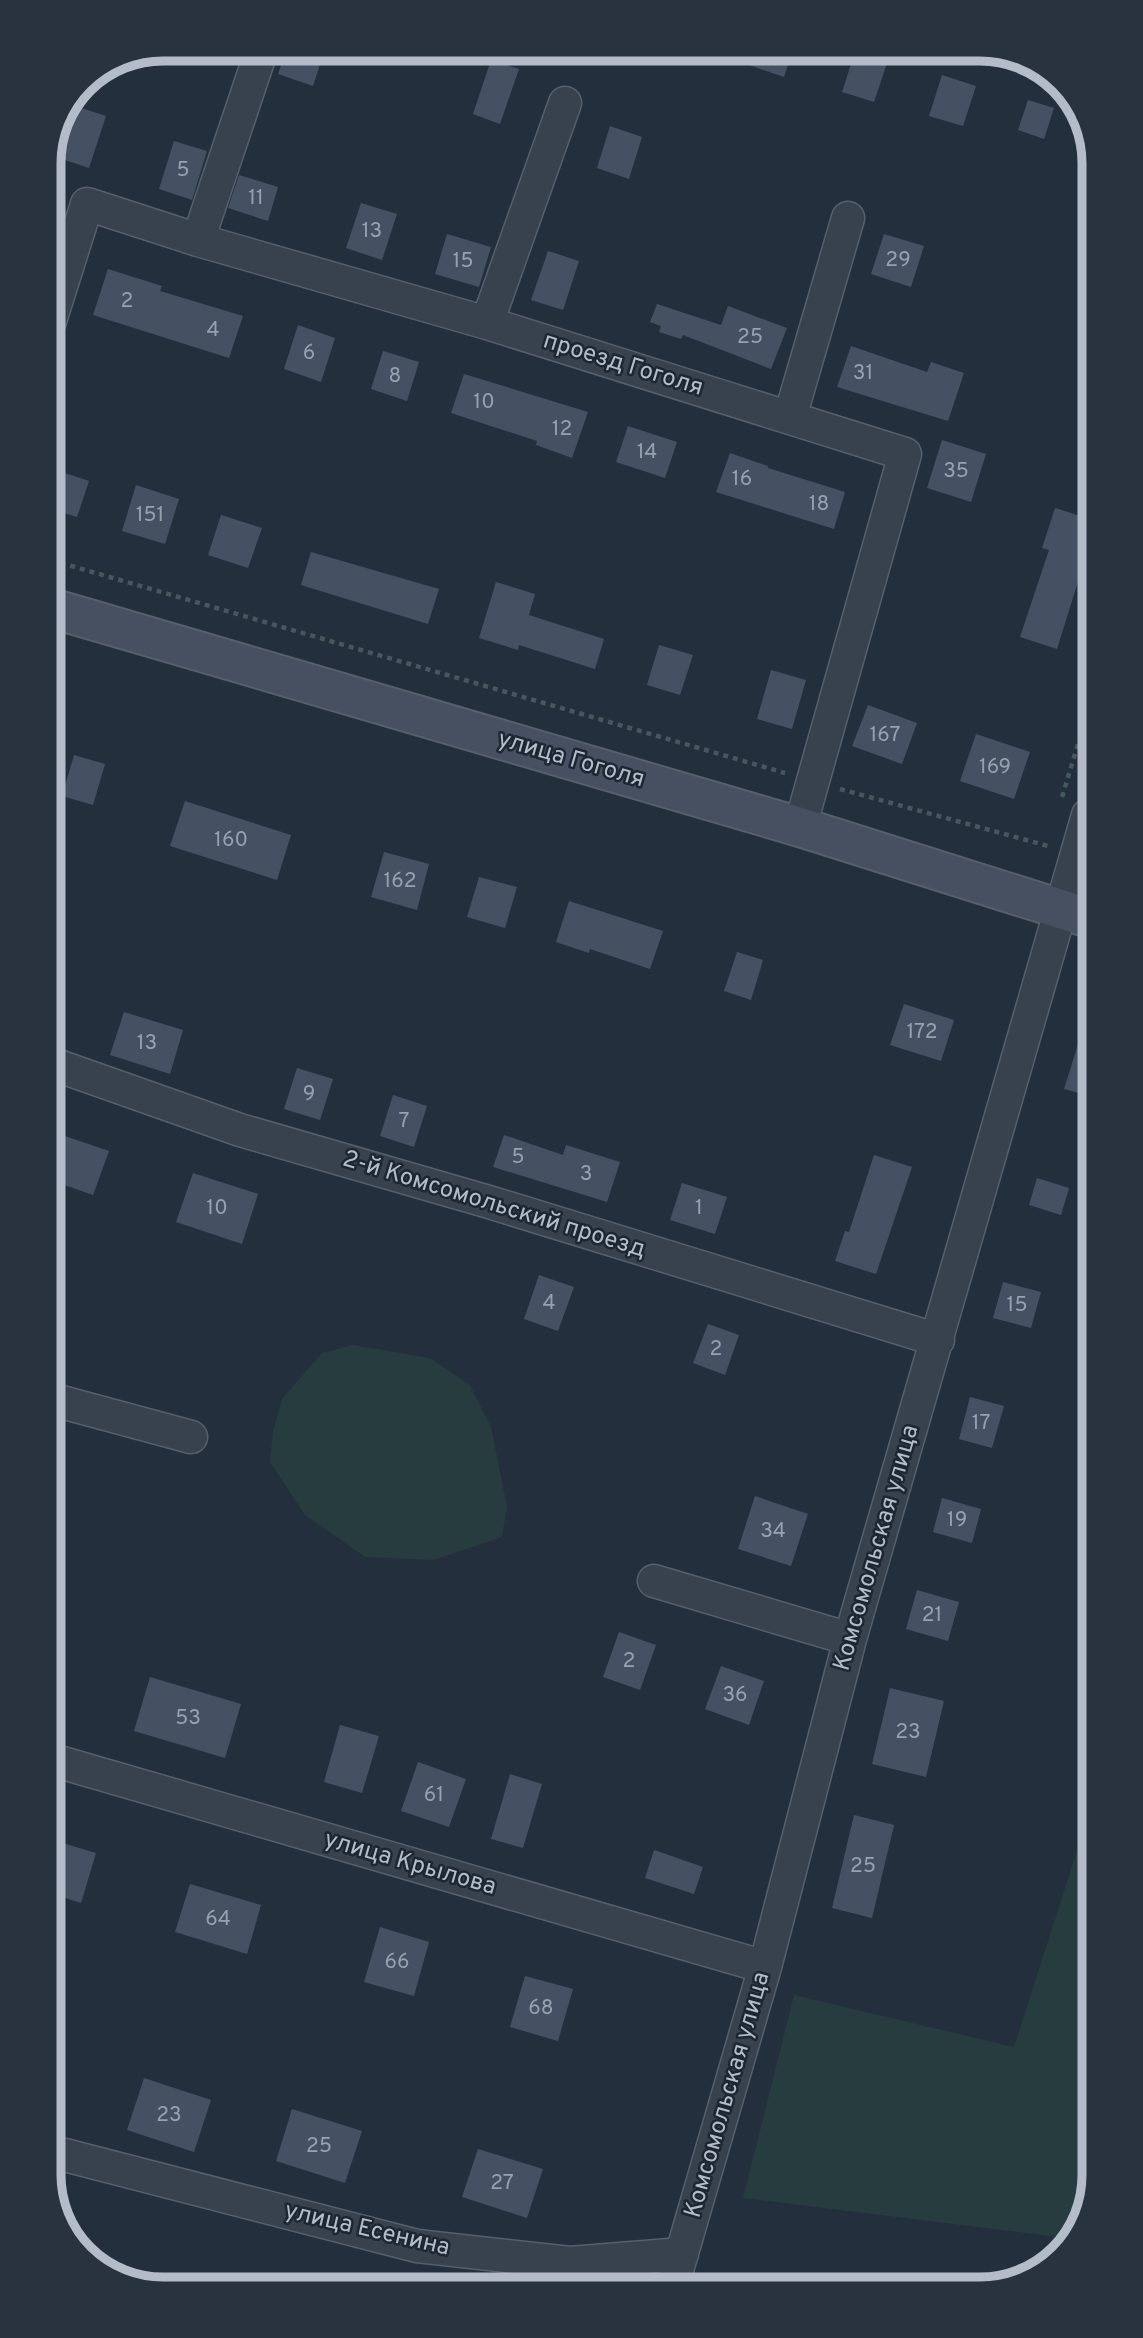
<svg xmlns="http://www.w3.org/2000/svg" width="1143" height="2338" viewBox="0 0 1143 2338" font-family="Overpass,sans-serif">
  <rect width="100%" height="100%" fill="#242f3e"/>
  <path fill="#263c3f" d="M 353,1345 L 430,1358 L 470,1385 L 491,1427 L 507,1507 L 502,1537 L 433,1560 L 365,1557 L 305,1515 L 270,1462 L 273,1432 L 282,1399 L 322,1353 Z
    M 1092,1804 L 1094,2175 L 1075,2239 L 743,2198 L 794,1995 L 1014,2047 Z"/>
  <path fill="#455162" d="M 287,49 L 325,49 L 313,86 L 278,74 Z
    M 715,49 L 793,49 L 784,77 L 714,53 Z
    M 856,49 L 888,60 L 874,102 L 842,92 Z
    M 491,60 L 519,69 L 500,124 L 473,114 Z
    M 942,75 L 976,86 L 963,126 L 929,116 Z
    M 1028,100 L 1054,108 L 1044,139 L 1018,130 Z
    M 72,105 L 106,116 L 89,168 L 53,156 Z
    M 610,126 L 642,137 L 629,179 L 597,168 Z
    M 174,141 L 207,151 L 192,200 L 159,189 Z
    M 239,175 L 278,187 L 268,221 L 228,208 Z
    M 361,203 L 397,214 L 382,260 L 346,248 Z
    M 447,234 L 491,247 L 479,287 L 435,274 Z
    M 884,234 L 924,246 L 911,287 L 871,274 Z
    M 548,251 L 579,261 L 563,310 L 531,300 Z
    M 108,269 L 162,286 L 160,291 L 243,316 L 229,358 L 93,315 Z
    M 657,304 L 721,325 L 728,306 L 787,328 L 771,369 L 683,335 L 681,339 L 659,332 L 661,326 L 650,322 Z
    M 298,325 L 335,338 L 321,382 L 284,369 Z
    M 851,346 L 927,372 L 931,362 L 964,373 L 948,421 L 837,387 Z
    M 383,351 L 419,362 L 407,401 L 371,389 Z
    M 464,374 L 588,412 L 572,458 L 536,445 L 537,441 L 451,413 Z
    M 628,426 L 677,442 L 665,478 L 616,462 Z
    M 942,440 L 986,454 L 971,502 L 927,488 Z
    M 730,453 L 768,466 L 768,468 L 845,492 L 834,529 L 716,492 Z
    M 50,468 L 89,481 L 77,517 L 51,509 Z
    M 136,485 L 179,499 L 165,544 L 122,531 Z
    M 1055,508 L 1087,518 L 1087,553 L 1057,649 L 1020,637 L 1049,550 L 1042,548 Z
    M 221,515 L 262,528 L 248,568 L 208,555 Z
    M 311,552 L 439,589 L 428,624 L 301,585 Z
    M 496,582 L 535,594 L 529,615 L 604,639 L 595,669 L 519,645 L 518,650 L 479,638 Z
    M 659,645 L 693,655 L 680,695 L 647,685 Z
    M 771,670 L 806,680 L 792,729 L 757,719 Z
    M 868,705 L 917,723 L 902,764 L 852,746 Z
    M 976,734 L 1030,752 L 1014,799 L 960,781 Z
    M 74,755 L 105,764 L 93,805 L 62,796 Z
    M 185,801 L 291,835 L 277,880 L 170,846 Z
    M 384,852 L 429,864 L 417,910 L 371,897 Z
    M 479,877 L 517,887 L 505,928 L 467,917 Z
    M 569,901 L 663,931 L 650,969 L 590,949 L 589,953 L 556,942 Z
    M 737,952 L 763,960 L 751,1000 L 724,991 Z
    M 904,1004 L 954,1020 L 941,1061 L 890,1045 Z
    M 124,1012 L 183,1030 L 170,1074 L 110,1055 Z
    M 1084,1025 L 1089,1026 L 1090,1096 L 1064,1089 Z
    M 297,1068 L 333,1079 L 320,1120 L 284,1109 Z
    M 393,1095 L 427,1106 L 414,1147 L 380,1136 Z
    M 62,1135 L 109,1151 L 93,1195 L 53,1181 L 53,1158 Z
    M 504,1135 L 563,1155 L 566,1145 L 620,1162 L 607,1202 L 493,1167 Z
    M 874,1155 L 912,1167 L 876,1274 L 835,1261 L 845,1231 L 849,1232 Z
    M 193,1173 L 258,1194 L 242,1244 L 176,1222 Z
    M 1037,1178 L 1069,1188 L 1061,1215 L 1029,1205 Z
    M 682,1183 L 727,1197 L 715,1234 L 670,1220 Z
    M 539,1275 L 574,1287 L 558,1331 L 524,1319 Z
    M 1003,1282 L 1041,1292 L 1031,1328 L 993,1318 Z
    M 708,1324 L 739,1335 L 725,1375 L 693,1363 Z
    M 970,1397 L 1004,1406 L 992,1448 L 959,1439 Z
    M 755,1496 L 808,1514 L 791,1566 L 738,1549 Z
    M 942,1498 L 981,1509 L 972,1543 L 933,1532 Z
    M 917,1590 L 959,1602 L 948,1641 L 906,1629 Z
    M 619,1632 L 656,1645 L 640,1690 L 603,1677 Z
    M 721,1666 L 764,1681 L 749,1725 L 705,1709 Z
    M 150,1677 L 241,1704 L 225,1758 L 134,1731 Z
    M 890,1688 L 944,1701 L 926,1777 L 872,1764 Z
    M 340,1725 L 379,1736 L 362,1793 L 324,1782 Z
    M 418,1762 L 466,1779 L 449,1827 L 401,1811 Z
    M 510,1774 L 542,1784 L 523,1848 L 491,1839 Z
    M 854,1815 L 894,1825 L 872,1918 L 832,1908 Z
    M 56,1841 L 96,1853 L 81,1903 L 56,1895 Z
    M 654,1850 L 703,1867 L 694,1894 L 645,1878 Z
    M 190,1884 L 261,1905 L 247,1954 L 175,1932 Z
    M 380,1927 L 429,1942 L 414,1996 L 364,1982 Z
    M 525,1976 L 573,1989 L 558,2041 L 510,2027 Z
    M 144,2078 L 211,2100 L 194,2152 L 127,2130 Z
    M 292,2109 L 362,2131 L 345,2183 L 276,2161 Z
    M 478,2149 L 543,2169 L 527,2218 L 462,2197 Z"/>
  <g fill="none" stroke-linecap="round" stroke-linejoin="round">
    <g stroke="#565f6c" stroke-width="35">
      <path id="street" d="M 198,240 L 262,49
        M 50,321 L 87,204 L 198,240 L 487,323 L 905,454 L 800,827
        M 487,323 L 565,103
        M 790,417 L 848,218
        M 53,1064 L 240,1130 L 489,1202 L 938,1340
        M 54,1400 L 191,1437
        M 654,1581 L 850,1639
        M 56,1761 L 765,1967
        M 57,2153 L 417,2246 L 570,2263 L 682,2254
        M 673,2284 L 765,1967 L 850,1639 L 1088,815"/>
    </g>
    <g stroke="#565f6c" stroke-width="42">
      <path id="secondary" d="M 51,608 L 800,827 L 1089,918"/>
    </g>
    <path stroke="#44595c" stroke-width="4.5" stroke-dasharray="5 5" stroke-linecap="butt" d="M 51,560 L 785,773
      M 840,789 L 1048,846
      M 1062,797 L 1088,711"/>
    <use href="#street" stroke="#38414e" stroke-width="32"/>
    <use href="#secondary" stroke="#465061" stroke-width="38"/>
  </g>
  <g text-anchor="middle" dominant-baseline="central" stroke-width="5" stroke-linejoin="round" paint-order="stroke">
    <g font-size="21" fill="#98a1af">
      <text x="183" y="170">5</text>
      <text x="256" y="198">11</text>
      <text x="372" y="231">13</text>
      <text x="898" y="260">29</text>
      <text x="463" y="261">15</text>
      <text x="127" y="301">2</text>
      <text x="213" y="330">4</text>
      <text x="750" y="337">25</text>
      <text x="309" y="353">6</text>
      <text x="863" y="373">31</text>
      <text x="395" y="376">8</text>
      <text x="484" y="402">10</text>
      <text x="562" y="429">12</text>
      <text x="647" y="452">14</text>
      <text x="956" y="471">35</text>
      <text x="742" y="479">16</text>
      <text x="819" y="504">18</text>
      <text x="150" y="515">151</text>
      <text x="885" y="735">167</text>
      <text x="995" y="767">169</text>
      <text x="231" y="840">160</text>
      <text x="400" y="881">162</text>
      <text x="922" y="1032">172</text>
      <text x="147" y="1043">13</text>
      <text x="309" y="1094">9</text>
      <text x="404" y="1121">7</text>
      <text x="518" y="1157">5</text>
      <text x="586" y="1174">3</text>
      <text x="217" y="1208">10</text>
      <text x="699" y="1208">1</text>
      <text x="549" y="1303">4</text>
      <text x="1017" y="1305">15</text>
      <text x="716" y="1349">2</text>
      <text x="981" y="1423">17</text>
      <text x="957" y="1520">19</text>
      <text x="773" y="1531">34</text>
      <text x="932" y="1615">21</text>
      <text x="629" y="1661">2</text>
      <text x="735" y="1695">36</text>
      <text x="188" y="1718">53</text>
      <text x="908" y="1732">23</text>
      <text x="434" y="1795">61</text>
      <text x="863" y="1866">25</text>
      <text x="218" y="1919">64</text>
      <text x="397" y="1962">66</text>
      <text x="541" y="2008">68</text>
      <text x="169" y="2115">23</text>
      <text x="319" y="2146">25</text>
      <text x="502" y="2183">27</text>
    </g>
    <g font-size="24" fill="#b4bcc9" stroke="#1d2633">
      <text transform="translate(623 365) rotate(17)">проезд Гоголя</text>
      <text transform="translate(571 760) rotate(16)">улица Гоголя</text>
      <text transform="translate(494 1205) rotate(17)">2-й Комсомольский проезд</text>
      <text transform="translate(877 1548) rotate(-74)">Комсомольская улица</text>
      <text transform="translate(410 1864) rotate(16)">улица Крылова</text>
      <text transform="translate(728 2095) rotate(-74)">Комсомольская улица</text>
      <text transform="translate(367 2230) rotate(13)">улица Есенина</text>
    </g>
  </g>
  <path d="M0 0H1143V2338H0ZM163 61H980A102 102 0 0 1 1082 163V2175A102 102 0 0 1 980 2277H163A102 102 0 0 1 61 2175V163A102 102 0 0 1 163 61Z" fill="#29323f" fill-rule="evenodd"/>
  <path fill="none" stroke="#b4bcc9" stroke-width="9" d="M163 61H980A102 102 0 0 1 1082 163V2175A102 102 0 0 1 980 2277H163A102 102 0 0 1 61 2175V163A102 102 0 0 1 163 61Z"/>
</svg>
